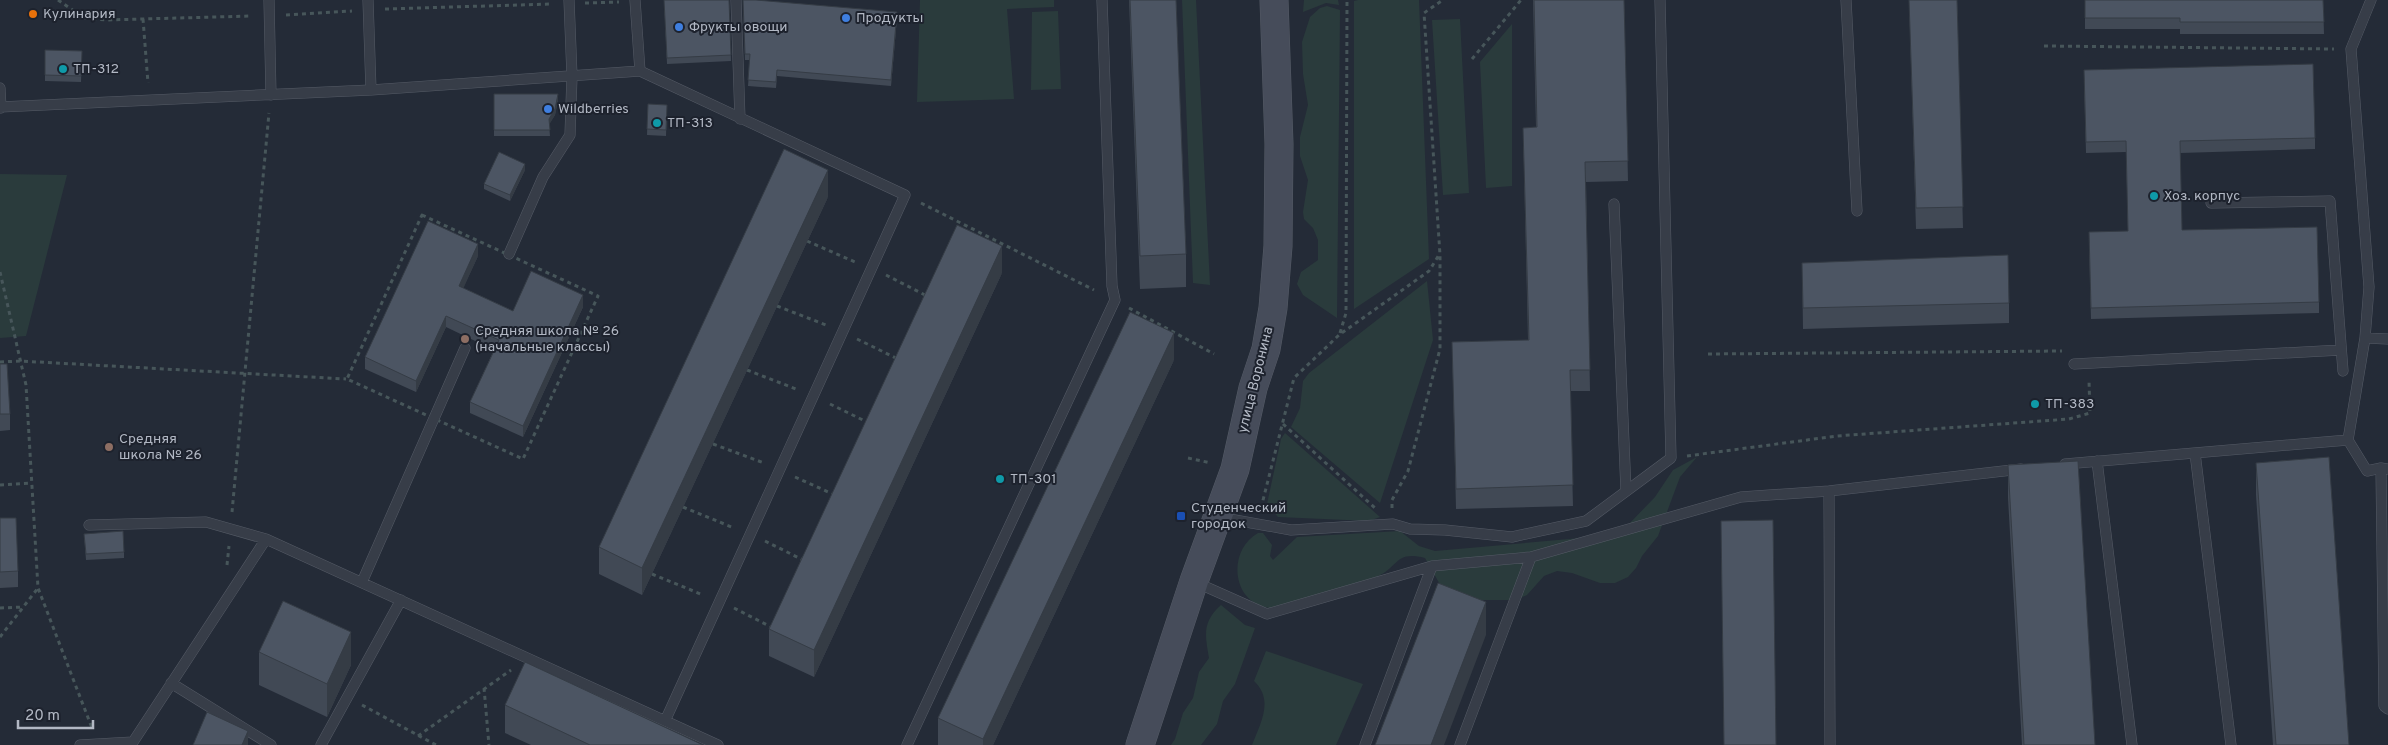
<svg xmlns="http://www.w3.org/2000/svg" width="2388" height="745" viewBox="0 0 2388 745" font-family="Overpass,sans-serif">
  <rect width="100%" height="100%" fill="#242b37"/>
  <path fill="#2a3b3c" d="M 920,0 L 1054,0 L 1054,7 L 1007,9 L 1014,99 L 917,102 Z
    M 1182,0 L 1196,0 L 1210,285 L 1193,283 Z
    M 1304,0 L 1338,0 L 1339,5 L 1326,3 L 1303,12 Z
    M 1358,0 L 1419,0 L 1429,259 L 1354,309 L 1354,1 Z
    M 1327,6 L 1340,10 L 1337,318 L 1303,295 L 1297,284 L 1301,272 L 1318,260 L 1318,240 L 1313,228 L 1304,219 L 1303,212 L 1308,180 L 1300,156 L 1300,137 L 1308,105 L 1303,74 L 1302,42 L 1310,17 L 1320,8 Z
    M 1058,11 L 1061,89 L 1031,90 L 1032,12 Z
    M 1460,19 L 1469,193 L 1443,195 L 1432,20 Z
    M 1512,24 L 1512,186 L 1486,188 L 1480,62 Z
    M 0,174 L 67,175 L 26,336 L 0,338 Z
    M 1427,281 L 1433,340 L 1380,503 L 1291,427 L 1300,408 L 1303,381 L 1309,373 Z
    M 1285,433 L 1380,517 L 1369,521 L 1278,517 L 1267,504 L 1281,439 Z
    M 1697,457 L 1680,477 L 1658,536 L 1642,556 L 1636,568 L 1628,577 L 1615,583 L 1600,583 L 1572,573 L 1557,571 L 1544,576 L 1527,595 L 1515,600 L 1472,600 L 1442,588 L 1425,558 C 1394,550 1399,568 1376,577 C 1351,587 1324,592 1299,600 C 1291,602 1278,608 1270,608 C 1231,604 1227,550 1258,533 L 1263,533 L 1272,545 L 1270,556 L 1273,560 L 1297,537 L 1400,531 L 1419,546 L 1435,551 L 1603,536 L 1626,527 L 1655,497 L 1673,470 Z
    M 1221,605 L 1245,625 L 1255,628 L 1235,684 L 1223,701 L 1217,724 L 1201,745 L 1171,745 L 1175,739 L 1183,713 L 1193,698 L 1199,672 L 1209,658 C 1205,635 1202,622 1221,605 Z
    M 1266,651 L 1363,684 L 1336,745 L 1252,745 C 1261,722 1274,700 1254,681 Z"/>
  <g fill="none" stroke-linecap="round" stroke-linejoin="round">
    <g stroke="#555b66" stroke-width="11">
      <path id="lane" d="M 269,0 L 271,95
        M 368,0 L 371,90
        M 635,0 L 640,71
        M 736,0 L 740,119
        M 1846,0 L 1857,211
        M 0,88 L 1,108
        M 0,107 L 371,90 L 640,71 L 905,195 L 665,721
        M 2211,203 L 2330,201 L 2343,371
        M 1614,204 L 1626,491
        M 509,254 L 543,177 L 570,135 L 572,76 L 569,0
        M 2365,338 L 2369,287 L 2351,49 L 2371,0
        M 2388,339 L 2365,338 L 2348,440 L 2367,471 L 2381,468 L 2388,469
        M 2074,364 L 2341,350
        M 2195,453 L 2231,745
        M 2097,461 L 2132,745
        M 2065,464 L 2348,440
        M 2381,468 L 2384,706 L 2388,709
        M 1829,491 L 1830,745
        M 1218,517 L 1291,530 L 1393,524 L 1410,529 L 1445,530 L 1512,537 L 1586,521 L 1671,458 L 1660,0
        M 89,525 L 206,522 L 266,539 L 718,745
        M 362,582 L 465,348
        M 1195,582 L 1267,614 L 1432,566 L 1531,557 L 1741,497 L 1829,491 L 2021,469
        M 171,683 L 271,745
        M 80,745 L 133,742 L 266,539
        M 321,745 L 401,600
        M 907,745 L 1115,300 L 1112,286 L 1102,0
        M 1365,745 L 1432,566
        M 1460,745 L 1531,557"/>
    </g>
    <g stroke="#555b66" stroke-width="29">
      <path id="secondary" d="M 1140,745 L 1194,581 L 1235,469 L 1253,388 L 1266,349 L 1273,308 L 1278,246 L 1279,144 L 1274,0"/>
    </g>
    <path stroke="#47565a" stroke-width="3" stroke-dasharray="4 4" stroke-linecap="butt" d="M 58,0 L 84,18 L 106,20 L 252,16
      M 585,3 L 619,2
      M 385,9 L 552,4
      M 286,15 L 352,11
      M 143,19 L 148,83
      M 2044,46 L 2334,49
      M 1472,59 L 1521,0
      M 921,203 L 1094,290
      M 422,215 L 598,296 L 523,459 L 347,379 Z
      M 807,241 L 855,262
      M 0,272 L 26,385 L 38,588 L 92,728
      M 886,275 L 927,296
      M 777,306 L 826,325
      M 1129,308 L 1214,354
      M 1340,333 L 1346,313 L 1347,0
      M 857,339 L 898,359
      M 1708,354 L 2062,351
      M 0,362 L 20,361 L 346,379
      M 747,370 L 796,389
      M 830,404 L 869,423
      M 1283,424 L 1375,508
      M 713,444 L 764,463
      M 1687,456 L 1837,436 L 2069,419 L 2090,413 L 2089,381
      M 1188,458 L 1211,463
      M 795,477 L 835,495
      M 0,485 L 31,483
      M 683,507 L 734,528
      M 1261,508 L 1294,378 L 1339,335 L 1429,271 L 1439,255
      M 1392,508 L 1392,500 L 1408,471 L 1440,349 L 1440,255 L 1424,13 L 1443,0
      M 232,512 L 269,113
      M 765,541 L 805,561
      M 227,565 L 229,546
      M 652,574 L 703,595
      M 0,608 L 23,607
      M 734,608 L 773,628
      M 0,637 L 38,588
      M 484,688 L 489,745
      M 362,705 L 436,745
      M 418,736 L 511,670"/>
    <use href="#lane" stroke="#373d48" stroke-width="10"/>
    <use href="#secondary" stroke="#464c5a" stroke-width="28"/>
  </g>
  <path fill="#414955" d="M 664,0 L 729,0 L 731,61 L 667,64 Z
    M 743,0 L 897,18 L 891,86 L 777,76 L 776,88 L 748,86 L 750,60 L 745,60 Z
    M 1129,0 L 1176,0 L 1186,254 L 1186,287 L 1140,289 Z
    M 1533,0 L 1624,0 L 1628,181 L 1586,182 L 1590,391 L 1570,391 L 1573,506 L 1456,509 L 1452,342 L 1528,340 L 1523,128 L 1536,127 Z
    M 1909,0 L 1957,0 L 1963,228 L 1916,229 Z
    M 2085,0 L 2323,0 L 2324,34 L 2180,34 L 2180,29 L 2085,29 Z
    M 45,50 L 82,51 L 81,82 L 45,81 Z
    M 2084,81 L 2315,138 L 2315,149 L 2180,153 L 2182,230 L 2319,302 L 2319,313 L 2091,319 L 2089,243 L 2128,231 L 2126,152 L 2086,153 Z
    M 494,94 L 558,100 L 555,115 L 549,124 L 550,136 L 494,136 Z
    M 648,104 L 667,105 L 666,136 L 647,135 Z
    M 525,170 L 510,201 L 484,189 L 484,184 Z
    M 828,197 L 642,595 L 599,574 L 599,547 Z
    M 478,256 L 463,288 L 513,311 L 583,307 L 523,437 L 470,413 L 470,402 L 494,350 L 446,327 L 416,392 L 365,369 L 365,357 Z
    M 1802,263 L 2009,303 L 2009,323 L 1803,329 Z
    M 1002,273 L 814,677 L 769,656 L 769,629 Z
    M 1174,360 L 993,745 L 938,745 L 938,718 Z
    M 0,364 L 10,414 L 10,430 L 0,431 Z
    M 2256,463 L 2349,745 L 2273,745 L 2256,495 Z
    M 2008,465 L 2095,745 L 2022,745 L 2008,498 Z
    M 0,518 L 18,571 L 18,587 L 0,588 Z
    M 1721,521 L 1776,745 L 1724,745 Z
    M 84,534 L 124,552 L 124,558 L 86,560 Z
    M 259,652 L 351,665 L 327,717 L 259,685 Z
    M 505,705 L 703,745 L 531,745 L 505,733 Z"/>
  <path fill="#353c45" d="M 897,12 L 897,18 L 891,86 L 891,80 Z
    M 558,94 L 558,100 L 555,115 L 549,125 L 549,119 Z
    M 525,164 L 525,170 L 510,201 L 510,195 Z
    M 828,170 L 828,197 L 642,595 L 642,568 Z
    M 478,244 L 478,256 L 459,298 L 459,286 Z
    M 1002,246 L 1002,273 L 814,677 L 814,650 Z
    M 583,295 L 583,307 L 523,437 L 523,426 Z
    M 446,316 L 446,327 L 416,392 L 416,381 Z
    M 1174,333 L 1174,360 L 993,745 L 983,745 L 983,739 Z
    M 1486,602 L 1486,635 L 1444,745 L 1431,745 Z
    M 351,632 L 351,665 L 327,717 L 327,684 Z
    M 248,731 L 248,745 L 242,745 Z"/>
  <path fill="#4c5563" stroke="#353c45" d="M 664,0 L 729,0 L 731,55 L 667,58 Z
    M 743,0 L 756,0 L 897,12 L 891,80 L 777,70 L 776,82 L 748,80 L 750,54 L 745,54 Z
    M 1130,0 L 1176,0 L 1186,254 L 1140,256 Z
    M 1534,0 L 1624,0 L 1628,161 L 1585,162 L 1590,370 L 1570,370 L 1573,485 L 1456,489 L 1452,342 L 1529,340 L 1523,128 L 1537,127 Z
    M 1909,0 L 1957,0 L 1963,207 L 1916,208 Z
    M 2085,0 L 2323,0 L 2324,22 L 2180,22 L 2180,18 L 2085,18 Z
    M 45,50 L 82,51 L 81,76 L 45,75 Z
    M 2313,64 L 2315,138 L 2180,141 L 2182,230 L 2317,227 L 2319,302 L 2091,308 L 2089,232 L 2128,231 L 2126,141 L 2086,142 L 2084,70 Z
    M 494,94 L 558,94 L 555,109 L 549,119 L 550,130 L 494,130 Z
    M 648,104 L 667,105 L 666,130 L 647,129 Z
    M 784,149 L 828,170 L 642,568 L 599,547 Z
    M 499,152 L 525,164 L 510,195 L 484,184 Z
    M 428,221 L 478,244 L 459,286 L 513,311 L 531,271 L 583,295 L 523,426 L 470,402 L 499,340 L 446,316 L 416,381 L 365,357 Z
    M 957,225 L 1002,246 L 814,650 L 769,629 Z
    M 2008,255 L 2009,303 L 1803,308 L 1802,263 Z
    M 1130,312 L 1174,333 L 983,739 L 938,718 Z
    M 0,364 L 7,364 L 10,414 L 0,414 Z
    M 2329,457 L 2349,745 L 2276,745 L 2256,463 Z
    M 2078,461 L 2095,745 L 2024,745 L 2008,465 Z
    M 0,518 L 16,518 L 18,571 L 0,572 Z
    M 1773,520 L 1776,745 L 1724,745 L 1721,521 Z
    M 123,531 L 124,552 L 86,554 L 84,534 Z
    M 1438,583 L 1486,602 L 1431,745 L 1375,745 Z
    M 283,601 L 351,632 L 327,684 L 259,652 Z
    M 525,662 L 703,745 L 590,745 L 505,705 Z
    M 207,712 L 248,731 L 242,745 L 193,745 Z"/>
  <circle fill="#e8710a" stroke="#1d222d" stroke-width="2" cx="33" cy="14" r="5"/>
  <g fill="#3f7fe0" stroke="#1d222d" stroke-width="2">
    <circle cx="846" cy="18" r="5"/>
    <circle cx="679" cy="27" r="5"/>
    <circle cx="548" cy="109" r="5"/>
  </g>
  <g fill="#0f9aa8" stroke="#1d222d" stroke-width="2">
    <circle cx="63" cy="69" r="5"/>
    <circle cx="657" cy="123" r="5"/>
    <circle cx="2154" cy="196" r="5"/>
    <circle cx="2035" cy="404" r="5"/>
    <circle cx="1000" cy="479" r="5"/>
  </g>
  <g fill="#8d6e63" stroke="#1d222d" stroke-width="2">
    <circle cx="465" cy="339" r="5"/>
    <circle cx="109" cy="447" r="5"/>
  </g>
  <rect fill="#1a4fb4" stroke="#1d222d" stroke-width="2" x="1176" y="511" width="10" height="10" rx="2.5"/>
  <g text-anchor="middle" dominant-baseline="central" stroke-width="4" stroke-linejoin="round" paint-order="stroke">
    <g font-size="14" fill="#b2b8c4" stroke="#1d222d" text-anchor="start">
      <text x="43" y="14">Кулинария</text>
      <text x="856" y="18">Продукты</text>
      <text x="689" y="27">Фрукты овощи</text>
      <text x="73" y="69">ТП-312</text>
      <text x="558" y="109">Wildberries</text>
      <text x="667" y="123">ТП-313</text>
      <text x="2164" y="196">Хоз. корпус</text>
      <text x="475" y="331">Средняя школа № 26<tspan x="475" dy="16">(начальные классы)</tspan></text>
      <text x="2045" y="404">ТП-383</text>
      <text x="119" y="439">Средняя<tspan x="119" dy="16">школа № 26</tspan></text>
      <text x="1010" y="479">ТП-301</text>
      <text x="1191" y="508">Студенческий<tspan x="1191" dy="16">городок</tspan></text>
    </g>
    <g font-size="14" fill="#b2b8c4" stroke="#1d222d">
      <text transform="translate(1256 380) rotate(-76)">улица Воронина</text>
    </g>
  </g>
  <path d="M18 720v8h75v-8" fill="none" stroke="#b2b8c4" stroke-width="2.5"/>
  <text x="25" y="720" font-size="15" fill="#b2b8c4" stroke="#1d222d" stroke-width="4" paint-order="stroke">20 m</text>
</svg>
